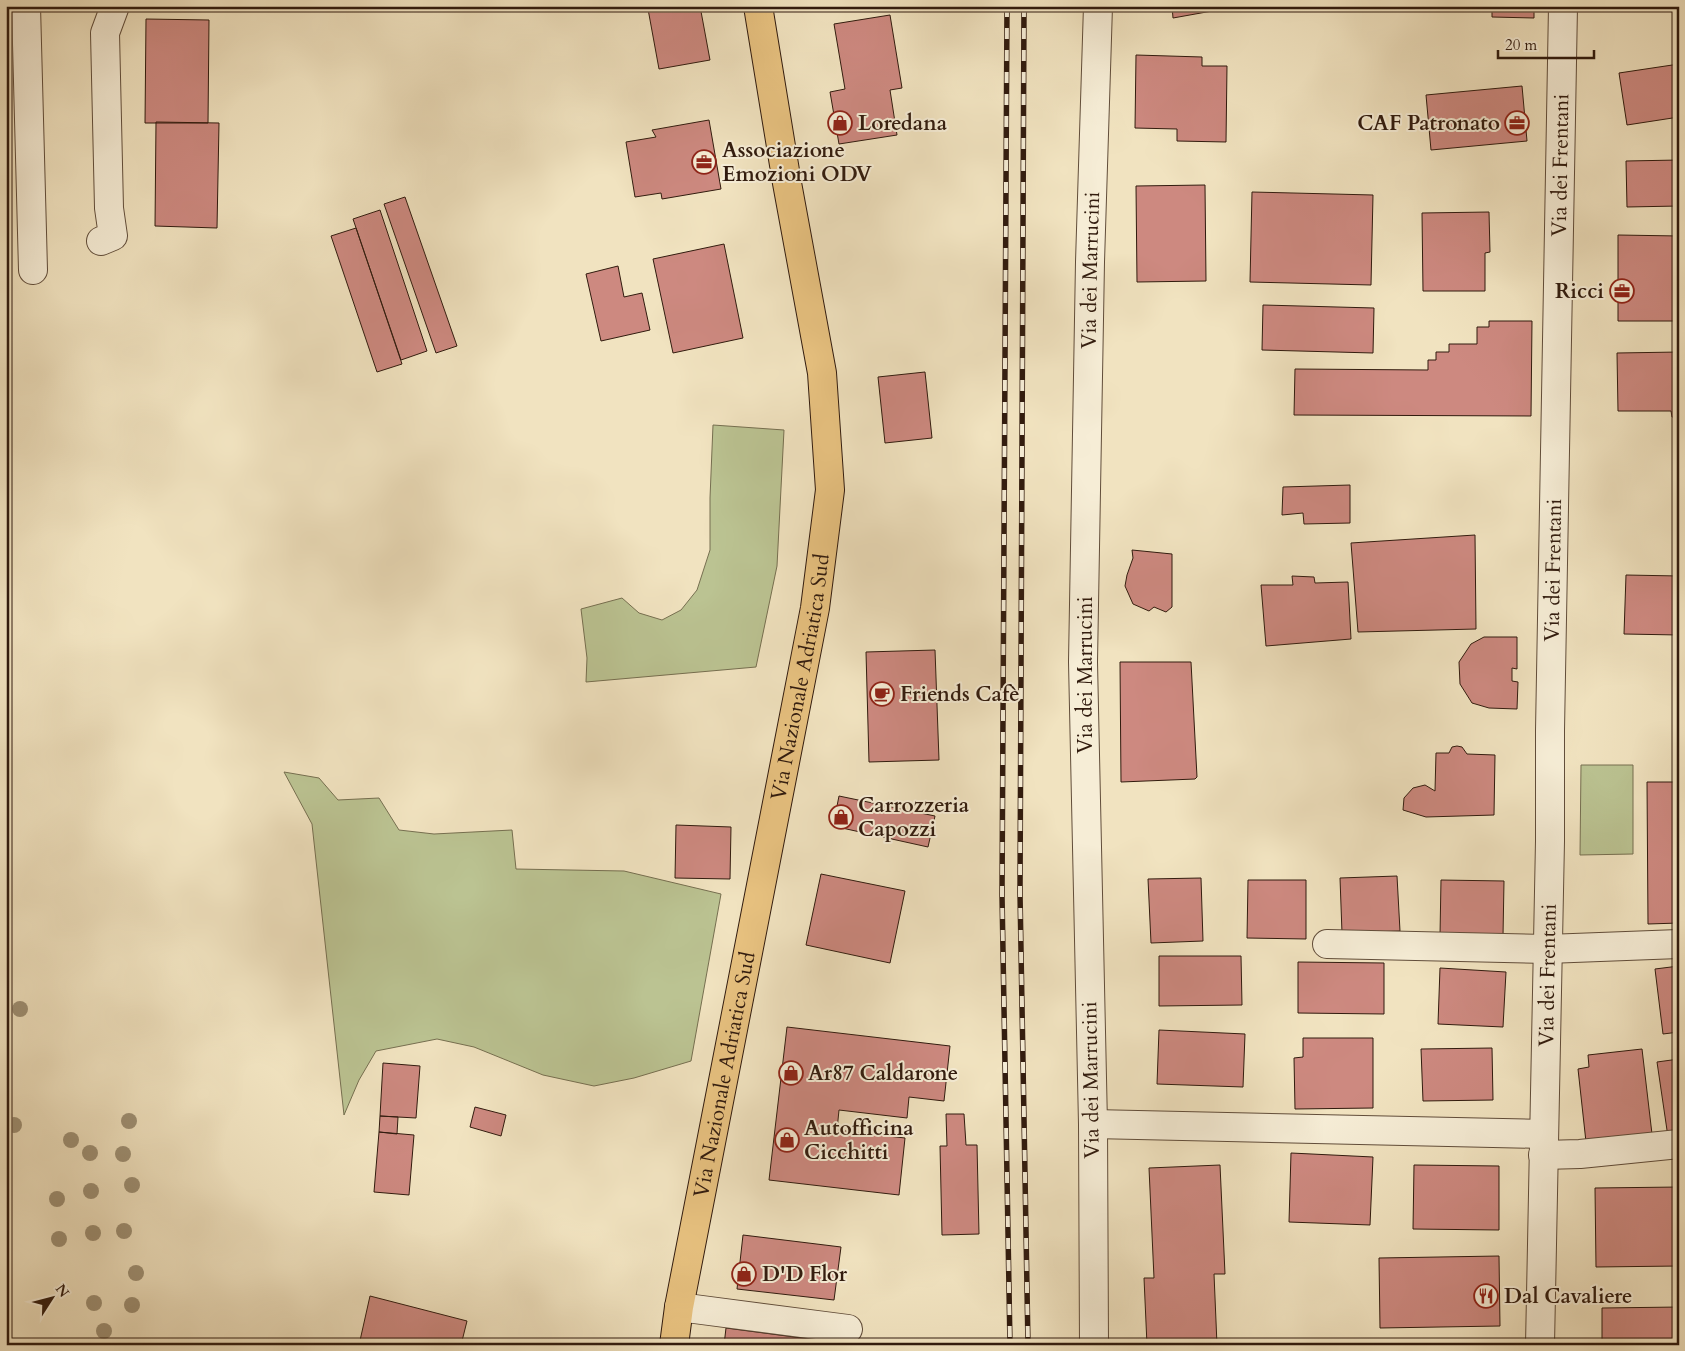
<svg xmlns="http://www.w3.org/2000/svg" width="1685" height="1351" viewBox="0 0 1685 1351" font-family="Cardo,serif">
  <rect width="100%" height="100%" fill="#f1e3c0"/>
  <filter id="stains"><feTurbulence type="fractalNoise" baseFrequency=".004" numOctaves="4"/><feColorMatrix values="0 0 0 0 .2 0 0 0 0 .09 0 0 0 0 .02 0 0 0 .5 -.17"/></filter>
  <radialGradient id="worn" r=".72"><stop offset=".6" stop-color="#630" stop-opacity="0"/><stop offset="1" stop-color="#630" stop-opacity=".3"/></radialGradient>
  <path fill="#bbc392" stroke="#766f50" d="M 713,425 L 784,430 L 777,566 L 756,667 L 586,682 L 587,658 L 581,609 L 622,598 L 639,613 L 662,620 L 681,610 L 697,590 L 710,550 L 710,498 Z
    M 1581,765 L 1633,765 L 1633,854 L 1580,855 Z
    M 284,772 L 319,778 L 338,800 L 379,798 L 399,830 L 434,834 L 512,830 L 516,869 L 624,871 L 721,894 L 691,1061 L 634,1078 L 594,1086 L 543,1075 L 474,1047 L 437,1039 L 376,1051 L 359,1080 L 344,1115 L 312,824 Z"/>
  <path fill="#cd8980" stroke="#311b0e" d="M 668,6 L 700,6 L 710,60 L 659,69 L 648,9 Z
    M 1172,6 L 1240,6 L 1173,18 Z
    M 1467,6 L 1534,6 L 1534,18 L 1492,17 L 1492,10 L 1467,9 Z
    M 890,15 L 902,88 L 890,90 L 897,135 L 839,144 L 830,92 L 845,89 L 834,24 Z
    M 146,19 L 209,20 L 208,123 L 145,123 Z
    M 1136,55 L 1202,57 L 1202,66 L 1227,66 L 1226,142 L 1177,141 L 1177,129 L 1135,128 Z
    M 1679,64 L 1679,117 L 1627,125 L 1619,73 Z
    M 1522,86 L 1527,141 L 1431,150 L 1426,95 Z
    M 709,120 L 721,189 L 662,199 L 661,193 L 635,197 L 626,142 L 656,137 L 652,130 Z
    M 156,122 L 219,123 L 217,228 L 155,226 Z
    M 1679,160 L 1679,206 L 1627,207 L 1626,161 Z
    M 1205,185 L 1206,281 L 1137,282 L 1136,186 Z
    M 1252,192 L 1373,195 L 1371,285 L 1250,282 Z
    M 405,197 L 457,346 L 436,353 L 384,204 Z
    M 380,210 L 427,351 L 401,360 L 353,219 Z
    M 1489,212 L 1490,252 L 1485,253 L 1485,291 L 1423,291 L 1422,213 Z
    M 356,228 L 402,364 L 377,372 L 331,236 Z
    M 1618,235 L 1679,236 L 1679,321 L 1618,321 Z
    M 724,244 L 743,338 L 673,353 L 653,259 Z
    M 618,266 L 624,297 L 642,293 L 650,330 L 601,341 L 586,274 Z
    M 1263,305 L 1374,308 L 1373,353 L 1262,350 Z
    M 1489,321 L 1532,321 L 1531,416 L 1294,415 L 1295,369 L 1428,370 L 1428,360 L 1436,360 L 1436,352 L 1449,352 L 1449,344 L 1477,344 L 1477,327 L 1489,327 Z
    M 1679,352 L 1679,417 L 1672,417 L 1671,411 L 1618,411 L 1617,353 Z
    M 925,372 L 932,438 L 885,443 L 878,377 Z
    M 1350,485 L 1350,523 L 1304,524 L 1303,513 L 1282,515 L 1283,487 Z
    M 1475,535 L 1476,629 L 1358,632 L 1351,543 Z
    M 1132,550 L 1172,554 L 1172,607 L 1166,612 L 1154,607 L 1149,611 L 1133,604 L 1125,586 L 1127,575 L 1133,558 Z
    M 1626,575 L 1679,576 L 1679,635 L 1624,634 Z
    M 1292,576 L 1314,577 L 1315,583 L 1348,582 L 1351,639 L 1266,646 L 1261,585 L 1293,585 Z
    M 1484,637 L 1517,637 L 1517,669 L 1512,668 L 1512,681 L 1518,682 L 1517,709 L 1489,708 L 1472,703 L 1460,684 L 1459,662 L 1471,644 Z
    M 935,650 L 939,760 L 869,762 L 866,652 Z
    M 1120,662 L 1191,662 L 1197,777 L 1195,779 L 1121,782 Z
    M 1457,746 L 1462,747 L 1467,754 L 1495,755 L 1494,815 L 1426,817 L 1403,810 L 1404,798 L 1413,788 L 1425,785 L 1435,791 L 1436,753 L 1449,753 L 1452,747 Z
    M 1647,782 L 1679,782 L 1679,923 L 1648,924 Z
    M 839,796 L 935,816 L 928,847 L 833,826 Z
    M 676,825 L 731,827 L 730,879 L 675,878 Z
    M 821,874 L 905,891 L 890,963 L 806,945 Z
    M 1397,876 L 1400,931 L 1342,933 L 1340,878 Z
    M 1201,878 L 1203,941 L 1151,943 L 1148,879 Z
    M 1248,880 L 1306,880 L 1306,939 L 1247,938 Z
    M 1441,880 L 1504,881 L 1503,936 L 1440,935 Z
    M 1159,956 L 1241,956 L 1242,1005 L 1159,1006 Z
    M 1298,962 L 1384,963 L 1384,1014 L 1298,1013 Z
    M 1679,966 L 1679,1032 L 1663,1034 L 1655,969 Z
    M 1440,968 L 1506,972 L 1503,1027 L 1438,1024 Z
    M 787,1027 L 950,1046 L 944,1101 L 909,1097 L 907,1118 L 839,1110 L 837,1130 L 905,1138 L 899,1195 L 769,1180 Z
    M 1159,1030 L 1245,1034 L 1243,1087 L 1157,1084 Z
    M 1303,1038 L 1373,1038 L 1373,1108 L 1295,1109 L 1294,1058 L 1303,1057 Z
    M 1492,1048 L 1493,1100 L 1423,1101 L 1421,1049 Z
    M 1642,1049 L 1652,1134 L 1586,1142 L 1578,1069 L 1589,1067 L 1588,1055 Z
    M 1679,1059 L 1679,1136 L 1668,1137 L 1657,1062 Z
    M 383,1063 L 420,1066 L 416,1118 L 380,1116 Z
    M 475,1107 L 506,1115 L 501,1136 L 470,1127 Z
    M 946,1114 L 964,1114 L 966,1145 L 977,1145 L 979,1234 L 942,1235 L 940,1146 L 947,1146 Z
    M 380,1116 L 398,1117 L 397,1134 L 379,1132 Z
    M 379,1132 L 414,1135 L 409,1195 L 374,1192 Z
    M 1291,1153 L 1373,1157 L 1370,1225 L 1289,1222 Z
    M 1220,1165 L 1225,1274 L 1214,1274 L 1217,1345 L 1147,1345 L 1144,1278 L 1154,1278 L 1149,1168 Z
    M 1414,1165 L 1499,1166 L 1499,1230 L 1413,1229 Z
    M 1679,1187 L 1679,1266 L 1596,1267 L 1595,1188 Z
    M 743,1235 L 841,1247 L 834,1300 L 737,1289 Z
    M 1499,1256 L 1500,1326 L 1380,1328 L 1379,1258 Z
    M 370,1296 L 467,1321 L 461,1345 L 359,1345 Z
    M 1679,1307 L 1679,1345 L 1602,1345 L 1602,1308 Z
    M 726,1328 L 832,1342 L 831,1345 L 724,1345 Z"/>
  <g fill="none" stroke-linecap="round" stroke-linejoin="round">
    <g stroke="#614d3a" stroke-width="30">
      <g id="minor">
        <path d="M 26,6 L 33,270"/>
        <path d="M 101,241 L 113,236 L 109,208 L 105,33 L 115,6"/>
        <path d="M 1327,944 L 1547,949 L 1679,944"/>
        <path d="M 1093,1124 L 1543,1134"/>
        <path d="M 1543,1155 L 1580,1154 L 1679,1144"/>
        <path d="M 679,1307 L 848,1329"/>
        <path id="s1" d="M 1094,1345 L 1093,1124 L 1083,662 L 1090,262 L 1098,6"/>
        <path id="s2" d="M 1540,1345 L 1550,841 L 1550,730 L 1563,6"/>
      </g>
    </g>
    <g stroke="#311b0e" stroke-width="30">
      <g id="major">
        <path id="s3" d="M 674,1345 L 679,1307 L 815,608 L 830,490 L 822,373 L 787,183 L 758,6"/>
      </g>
    </g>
    <use href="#minor" stroke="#f6edd6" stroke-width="28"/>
    <use href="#major" stroke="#e8c280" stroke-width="28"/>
    <g stroke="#311b0e" stroke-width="5.5">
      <path id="rail" d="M 1007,6 L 1002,895 L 1010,1345
        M 1024,6 L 1020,893 L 1028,1345"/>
    </g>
    <use href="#rail" stroke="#f6edd6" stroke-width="4" stroke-dasharray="11" stroke-linecap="butt"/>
  </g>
  <g fill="#9e9074">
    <circle cx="20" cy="1009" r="8"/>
    <circle cx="129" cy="1121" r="8"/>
    <circle cx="14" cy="1125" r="8"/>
    <circle cx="71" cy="1140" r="8"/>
    <circle cx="90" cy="1153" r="8"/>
    <circle cx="123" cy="1154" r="8"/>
    <circle cx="132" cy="1185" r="8"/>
    <circle cx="91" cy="1191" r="8"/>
    <circle cx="57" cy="1199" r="8"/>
    <circle cx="124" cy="1231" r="8"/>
    <circle cx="93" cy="1233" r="8"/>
    <circle cx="59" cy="1239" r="8"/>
    <circle cx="136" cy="1273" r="8"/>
    <circle cx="94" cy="1303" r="8"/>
    <circle cx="132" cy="1305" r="8"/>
    <circle cx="104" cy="1331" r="8"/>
  </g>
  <defs>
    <g id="shop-ring" transform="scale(1.25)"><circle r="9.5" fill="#f6edd6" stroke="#8f2418" stroke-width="1.5"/><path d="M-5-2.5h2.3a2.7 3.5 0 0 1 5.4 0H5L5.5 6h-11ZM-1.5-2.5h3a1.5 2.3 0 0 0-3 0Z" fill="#8f2418"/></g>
    <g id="office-ring" transform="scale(1.25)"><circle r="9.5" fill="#f6edd6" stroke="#8f2418" stroke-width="1.5"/><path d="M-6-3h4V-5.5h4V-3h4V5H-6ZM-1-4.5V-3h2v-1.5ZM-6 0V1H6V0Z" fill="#8f2418"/></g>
    <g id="cafe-ring" transform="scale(1.25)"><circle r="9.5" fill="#f6edd6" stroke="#8f2418" stroke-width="1.5"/><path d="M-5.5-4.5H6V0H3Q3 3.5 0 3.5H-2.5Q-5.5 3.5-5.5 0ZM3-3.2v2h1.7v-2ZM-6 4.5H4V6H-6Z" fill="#8f2418"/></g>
    <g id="restaurant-ring" transform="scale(1.25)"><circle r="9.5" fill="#f6edd6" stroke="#8f2418" stroke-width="1.5"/><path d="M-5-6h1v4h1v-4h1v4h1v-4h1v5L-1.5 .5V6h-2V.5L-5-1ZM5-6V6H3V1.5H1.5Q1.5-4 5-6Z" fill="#8f2418"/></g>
  </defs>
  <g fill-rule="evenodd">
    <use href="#shop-ring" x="840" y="123"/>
    <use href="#office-ring" x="1517" y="123"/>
    <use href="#office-ring" x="704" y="162"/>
    <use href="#office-ring" x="1622" y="291"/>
    <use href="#cafe-ring" x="882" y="694"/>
    <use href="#shop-ring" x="841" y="817"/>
    <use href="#shop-ring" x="791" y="1073"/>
    <use href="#shop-ring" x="787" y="1140"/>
    <use href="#shop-ring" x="744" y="1274"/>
    <use href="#restaurant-ring" x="1486" y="1296"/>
  </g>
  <g text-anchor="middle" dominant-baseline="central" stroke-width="4" stroke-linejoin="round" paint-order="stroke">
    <g font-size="21" font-weight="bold" fill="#311b0e" stroke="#f6edd6" text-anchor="start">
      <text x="858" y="123">Loredana</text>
      <text x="1500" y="123" text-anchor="end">CAF Patronato</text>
      <text x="722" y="150">Associazione<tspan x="722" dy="24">Emozioni ODV</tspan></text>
      <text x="1604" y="291" text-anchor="end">Ricci</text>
      <text x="900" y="694">Friends Cafè</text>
      <text x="858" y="805">Carrozzeria<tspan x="858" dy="24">Capozzi</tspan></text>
      <text x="808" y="1073">Ar87 Caldarone</text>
      <text x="804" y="1128">Autofficina<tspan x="804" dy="24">Cicchitti</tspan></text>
      <text x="762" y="1274">D'D Flor</text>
      <text x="1504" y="1296">Dal Cavaliere</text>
    </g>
    <g font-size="21" fill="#311b0e" stroke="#f6edd6">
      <text stroke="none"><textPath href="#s2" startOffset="1180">Via dei Frentani</textPath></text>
      <text stroke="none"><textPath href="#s1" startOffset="1075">Via dei Marrucini</textPath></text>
      <text stroke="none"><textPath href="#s2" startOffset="775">Via dei Frentani</textPath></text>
      <text transform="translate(1085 675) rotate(-90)">Via dei Marrucini</text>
      <text stroke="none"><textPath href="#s3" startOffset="680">Via Nazionale Adriatica Sud</textPath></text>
      <text stroke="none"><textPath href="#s2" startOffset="370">Via dei Frentani</textPath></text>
      <text stroke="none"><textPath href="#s3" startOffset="275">Via Nazionale Adriatica Sud</textPath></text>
      <text transform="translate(1091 1080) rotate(-91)">Via dei Marrucini</text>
    </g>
  </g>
  <rect width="1685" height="1351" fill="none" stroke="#f1e3c0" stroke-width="25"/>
  <rect x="8" y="8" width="1670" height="1336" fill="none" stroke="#311b0e" stroke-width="2.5"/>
  <rect x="12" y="12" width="1660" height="1326" fill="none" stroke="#311b0e"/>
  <g transform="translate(52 1298) rotate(54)" stroke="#f6edd6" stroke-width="4" paint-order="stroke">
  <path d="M0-4L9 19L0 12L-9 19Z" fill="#311b0e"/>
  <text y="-8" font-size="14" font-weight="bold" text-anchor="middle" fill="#311b0e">N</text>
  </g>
  <path d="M1498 50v8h96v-8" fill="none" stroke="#311b0e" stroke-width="2.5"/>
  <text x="1505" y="50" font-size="15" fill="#311b0e" stroke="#f6edd6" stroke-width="4" paint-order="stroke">20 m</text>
  <rect width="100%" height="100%" filter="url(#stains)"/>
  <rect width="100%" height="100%" fill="url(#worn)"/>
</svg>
